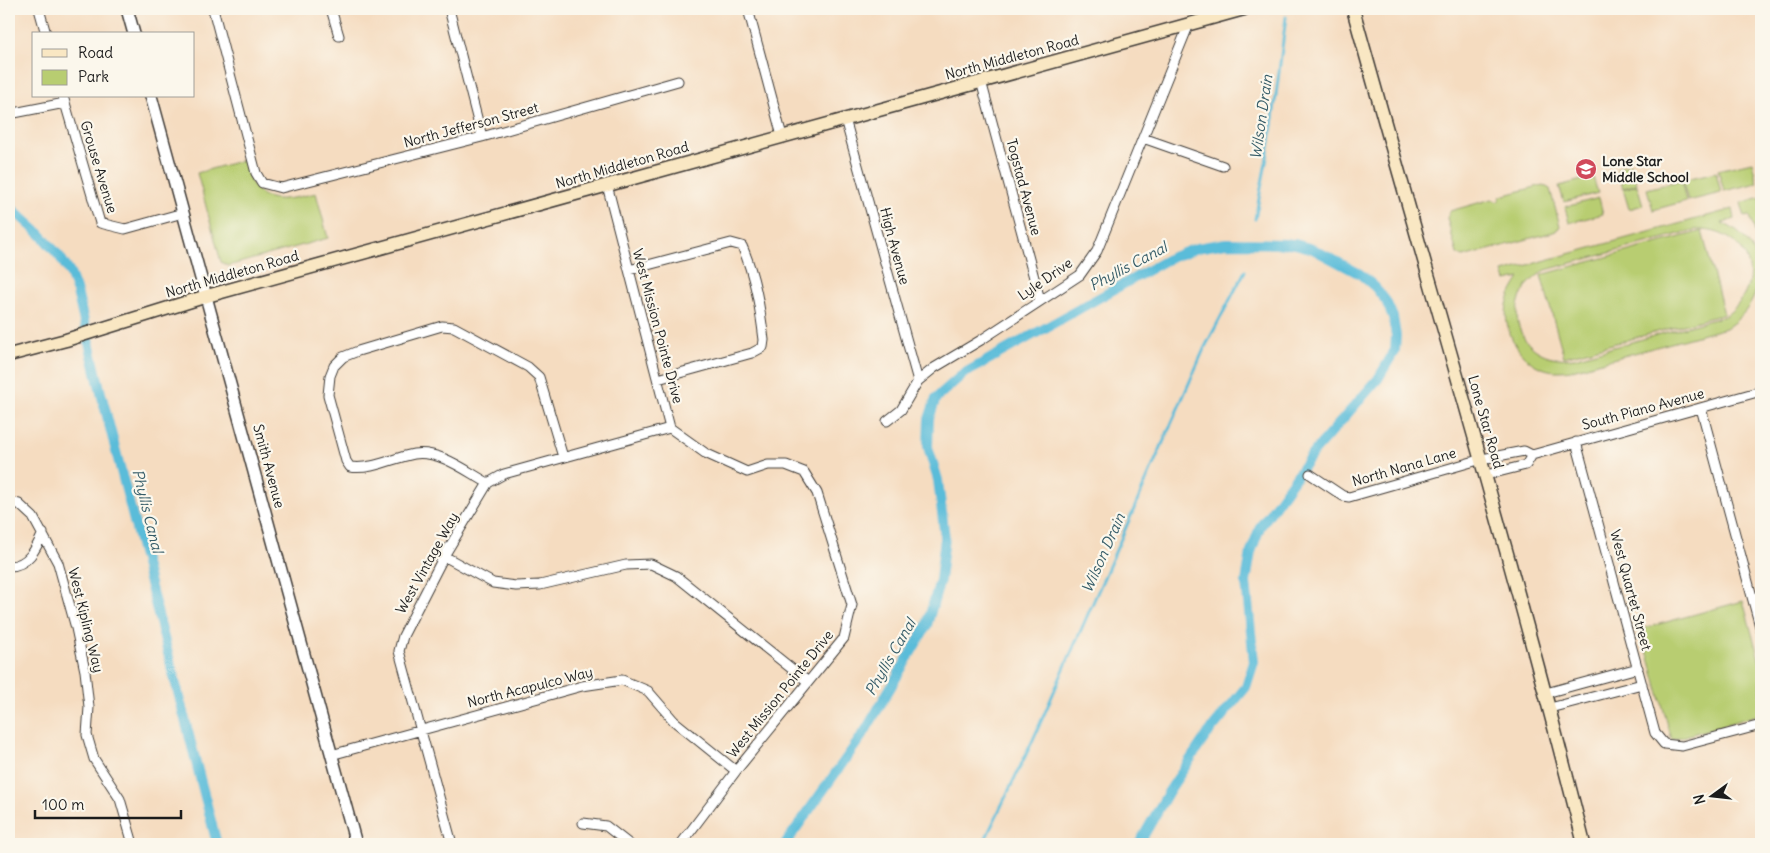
<svg xmlns="http://www.w3.org/2000/svg" width="1770" height="853" viewBox="0 0 1770 853" font-family="Delius,sans-serif">
  <rect width="100%" height="100%" fill="#fbf7ec"/>
  <filter id="ink" filterUnits="userSpaceOnUse"><feTurbulence type="fractalNoise" baseFrequency=".02" numOctaves="2"/><feDisplacementMap in="SourceGraphic" scale="10" xChannelSelector="R" yChannelSelector="G"/><feConvolveMatrix kernelMatrix="1 2 1 2 8 2 1 2 1" color-interpolation-filters="sRGB"/></filter>
  <filter id="wash" filterUnits="userSpaceOnUse"><feTurbulence type="fractalNoise" baseFrequency=".0096" numOctaves="4" result="noise"/><feDisplacementMap in="SourceGraphic" scale="20" xChannelSelector="R" yChannelSelector="G"/><feGaussianBlur stdDeviation="1.12" result="paint"/><feColorMatrix in="noise" values="0 0 0 0 0 0 0 0 0 0 0 0 0 0 0 0 0 1.4 0 .05"/><feComposite in="paint" operator="in"/></filter>
  <g filter="url(#wash)">
    <rect width="100%" height="100%" fill="#f5dcc0"/>
    <path fill="#b8cd71" stroke="#6a7446" fill-rule="evenodd" d="M 243,160 C 255,206 275,203 316,193 L 328,238 L 228,266 L 221,262 L 197,173 Z
      M 1752,162 L 1757,183 L 1724,191 L 1718,170 Z
      M 1631,164 L 1637,184 L 1623,188 L 1617,168 Z
      M 1716,172 L 1721,193 L 1688,201 L 1682,180 Z
      M 1593,177 L 1598,193 L 1564,202 L 1559,186 Z
      M 1681,180 L 1686,201 L 1653,210 L 1647,189 Z
      M 1543,185 L 1550,189 L 1560,226 L 1557,231 L 1463,257 L 1457,254 L 1447,218 L 1450,211 L 1492,199 L 1498,202 L 1501,196 Z
      M 1637,185 L 1643,205 L 1629,209 L 1623,189 Z
      M 1761,197 L 1761,245 L 1757,238 L 1750,216 L 1745,217 L 1741,203 Z
      M 1599,198 L 1603,214 L 1569,223 L 1565,207 Z
      M 1733,209 L 1735,219 L 1722,223 C 1770,243 1770,301 1726,328 L 1572,370 C 1562,371 1554,372 1545,369 C 1520,362 1502,330 1507,305 C 1509,295 1515,286 1520,278 L 1506,281 L 1503,272 ZM 1694,230 C 1749,227 1770,284 1725,316 L 1574,358 C 1516,365 1495,299 1546,270 Z
      M 1702,231 L 1724,314 L 1564,357 L 1541,275 Z
      M 1743,601 L 1761,666 L 1761,714 L 1672,740 L 1641,629 Z"/>
    <g fill="none" stroke-linecap="round" stroke-linejoin="round">
      <path stroke="#5abcd9" stroke-width="3" d="M 1255,219 L 1270,142 L 1286,17
        M 983,844 L 1032,742 L 1204,349 L 1245,271"/>
      <path stroke="#5abcd9" stroke-width="10" d="M 9,206 L 40,234 L 60,257 L 70,273 L 77,292 L 101,393 L 217,844
        M 785,844 L 864,733 L 927,625 L 940,580 L 945,538 L 938,480 L 928,447 L 929,419 L 936,398 L 963,374 L 1170,258 L 1197,248 L 1226,243 L 1295,244 L 1313,249 L 1360,274 L 1375,287 L 1386,301 L 1393,317 L 1396,336 L 1395,350 L 1378,379 L 1313,453 L 1260,527 L 1251,552 L 1246,582 L 1254,662 L 1246,687 L 1206,736 L 1169,791 L 1139,844"/>
    </g>
  </g>
  <g filter="url(#ink)">
    <g fill="none" stroke-linecap="round" stroke-linejoin="round">
      <g stroke="#3d3935" stroke-width="11">
        <path id="minor" d="M 39,9 L 46,34
          M 213,9 L 256,173 L 262,183 L 281,188 L 482,137 L 678,81
          M 331,9 L 339,36
          M 449,9 L 482,137
          M 748,9 L 782,136
          M 981,81 L 1040,300
          M 63,96 L 100,223 L 125,229 L 183,213
          M 9,114 L 65,103
          M 845,119 L 918,381
          M 1143,138 L 1223,166
          M 607,185 L 670,428 L 705,453 L 747,472 L 768,465 L 786,465 L 804,472 L 817,493 L 852,605 L 844,638 L 736,771 L 681,844
          M 629,270 L 731,243 L 742,246 C 755,276 760,307 764,340 L 763,347 L 752,353 L 658,379
          M 1701,408 L 1761,630
          M 887,421 L 901,410 L 918,381 L 934,368 L 981,340 L 1080,275 L 1097,251 L 1189,24
          M 1576,442 L 1655,733 L 1664,744 L 1682,746 L 1761,725
          M 1532,455 L 1761,391
          M 1310,474 L 1343,496 L 1349,497 L 1482,459 L 1524,451 L 1532,455 L 1526,465 L 1486,475
          M 488,483 C 466,471 440,450 414,454 C 392,458 373,470 350,467 L 346,461 L 328,395 L 330,376 L 334,366 L 343,357 L 358,351 L 442,326 L 454,327 L 528,367 L 539,377 L 563,457
          M 9,502 L 19,504 L 33,517 L 58,563 L 76,628 L 85,671 L 89,707 L 87,735 L 94,759 L 120,799 L 133,844
          M 444,556 L 493,583 L 516,586 L 540,585 L 626,565 L 651,564 L 676,576 L 807,681
          M 9,566 C 28,566 36,549 43,533
          M 1546,693 L 1638,668
          M 1550,708 L 1642,684
          M 331,755 L 582,686 L 622,680 L 648,691 L 674,721 L 736,771
          M 583,823 L 606,826 L 629,844
          M 452,844 L 399,651 L 403,636 L 444,556 L 488,483 L 504,474 L 670,428"/>
      </g>
      <g stroke="#3d3935" stroke-width="14">
        <path id="tertiary" d="M 127,9 L 134,34
          M 151,96 L 356,844"/>
      </g>
      <g stroke="#3d3935" stroke-width="15">
        <path id="secondary" d="M 1353,9 C 1430,287 1514,564 1584,844
          M 9,355 L 66,340 L 207,296 L 1244,9"/>
      </g>
      <use href="#minor" stroke="#fff" stroke-width="9"/>
      <use href="#tertiary" stroke="#fff" stroke-width="11"/>
      <use href="#secondary" stroke="#f9e7c3" stroke-width="12"/>
    </g>
  </g>
  <defs>
    <g id="school-disc" transform="scale(1.125)"><circle r="9.5" fill="#d1495b" stroke="#fbf7ec"/><path d="M0-5L7-2L0 1L-7-2ZM-4 1L0 2.5L4 1V4Q0 6-4 4Z" fill="#fff"/></g>
  </defs>
  <g fill-rule="evenodd">
    <use href="#school-disc" x="1586" y="169"/>
  </g>
  <g text-anchor="middle" dominant-baseline="central" stroke-width="4.5" stroke-linejoin="round" paint-order="stroke">
    <g font-size="14" fill="#1c1c1c" stroke="#fbf7ec">
      <text transform="translate(1012 57) rotate(-15)">North Middleton Road</text>
      <text transform="translate(471 125) rotate(-15)">North Jefferson Street</text>
      <text transform="translate(622 165) rotate(-16)">North Middleton Road</text>
      <text transform="translate(99 167) rotate(73)">Grouse Avenue</text>
      <text transform="translate(1024 187) rotate(75)">Togstad Avenue</text>
      <text transform="translate(895 246) rotate(75)">High Avenue</text>
      <text transform="translate(232 274) rotate(-16)">North Middleton Road</text>
      <text transform="translate(1045 279) rotate(-35)">Lyle Drive</text>
      <text transform="translate(658 326) rotate(75)">West Mission Pointe Drive</text>
      <text transform="translate(1643 409) rotate(-15)">South Piano Avenue</text>
      <text transform="translate(1486 422) rotate(74)">Lone Star Road</text>
      <text transform="translate(269 466) rotate(75)">Smith Avenue</text>
      <text transform="translate(1404 467) rotate(-16)">North Nana Lane</text>
      <text transform="translate(427 563) rotate(-61)">West Vintage Way</text>
      <text transform="translate(1631 590) rotate(75)">West Quartet Street</text>
      <text transform="translate(86 620) rotate(76)">West Kipling Way</text>
      <text transform="translate(530 687) rotate(-14)">North Acapulco Way</text>
      <text transform="translate(780 694) rotate(-51)">West Mission Pointe Drive</text>
    </g>
    <g font-size="14" font-weight="bold" fill="#1c1c1c" stroke="#fbf7ec" text-anchor="start">
      <text x="1602" y="161">Lone Star<tspan x="1602" dy="16">Middle School</tspan></text>
    </g>
    <g font-size="15" font-style="italic" fill="#355c68" stroke="#fbf7ec">
      <text transform="translate(1261 117) rotate(-82)">Wilson Drain</text>
      <text transform="translate(1128 266) rotate(-28)">Phyllis Canal</text>
      <text transform="translate(148 511) rotate(76)">Phyllis Canal</text>
      <text transform="translate(1103 553) rotate(-66)">Wilson Drain</text>
      <text transform="translate(890 657) rotate(-60)">Phyllis Canal</text>
    </g>
  </g>
  <rect width="1770" height="853" fill="none" stroke="#fbf7ec" stroke-width="30"/>
  <rect x="32" y="32" width="162" height="65" fill="#fbf7ec" stroke="#a29f99"/>
  <rect x="42" y="49" width="25" height="8" fill="#f9e7c3" stroke="#a29f99"/>
  <text x="78" y="58" font-size="15" fill="#1c1c1c">Road</text>
  <rect x="42" y="70" width="25" height="15" fill="#b8cd71" stroke="#a29f99"/>
  <text x="78" y="82" font-size="15" fill="#1c1c1c">Park</text>
  <g transform="translate(1712 796) rotate(255)" stroke="#fbf7ec" stroke-width="4" paint-order="stroke">
  <path d="M0-4L9 19L0 12L-9 19Z" fill="#1c1c1c"/>
  <text y="-8" font-size="14" font-weight="bold" text-anchor="middle" fill="#1c1c1c">N</text>
  </g>
  <path d="M35 810v8h146v-8" fill="none" stroke="#1c1c1c" stroke-width="2.5"/>
  <text x="42" y="810" font-size="15" fill="#1c1c1c" stroke="#fbf7ec" stroke-width="4" paint-order="stroke">100 m</text>
</svg>
